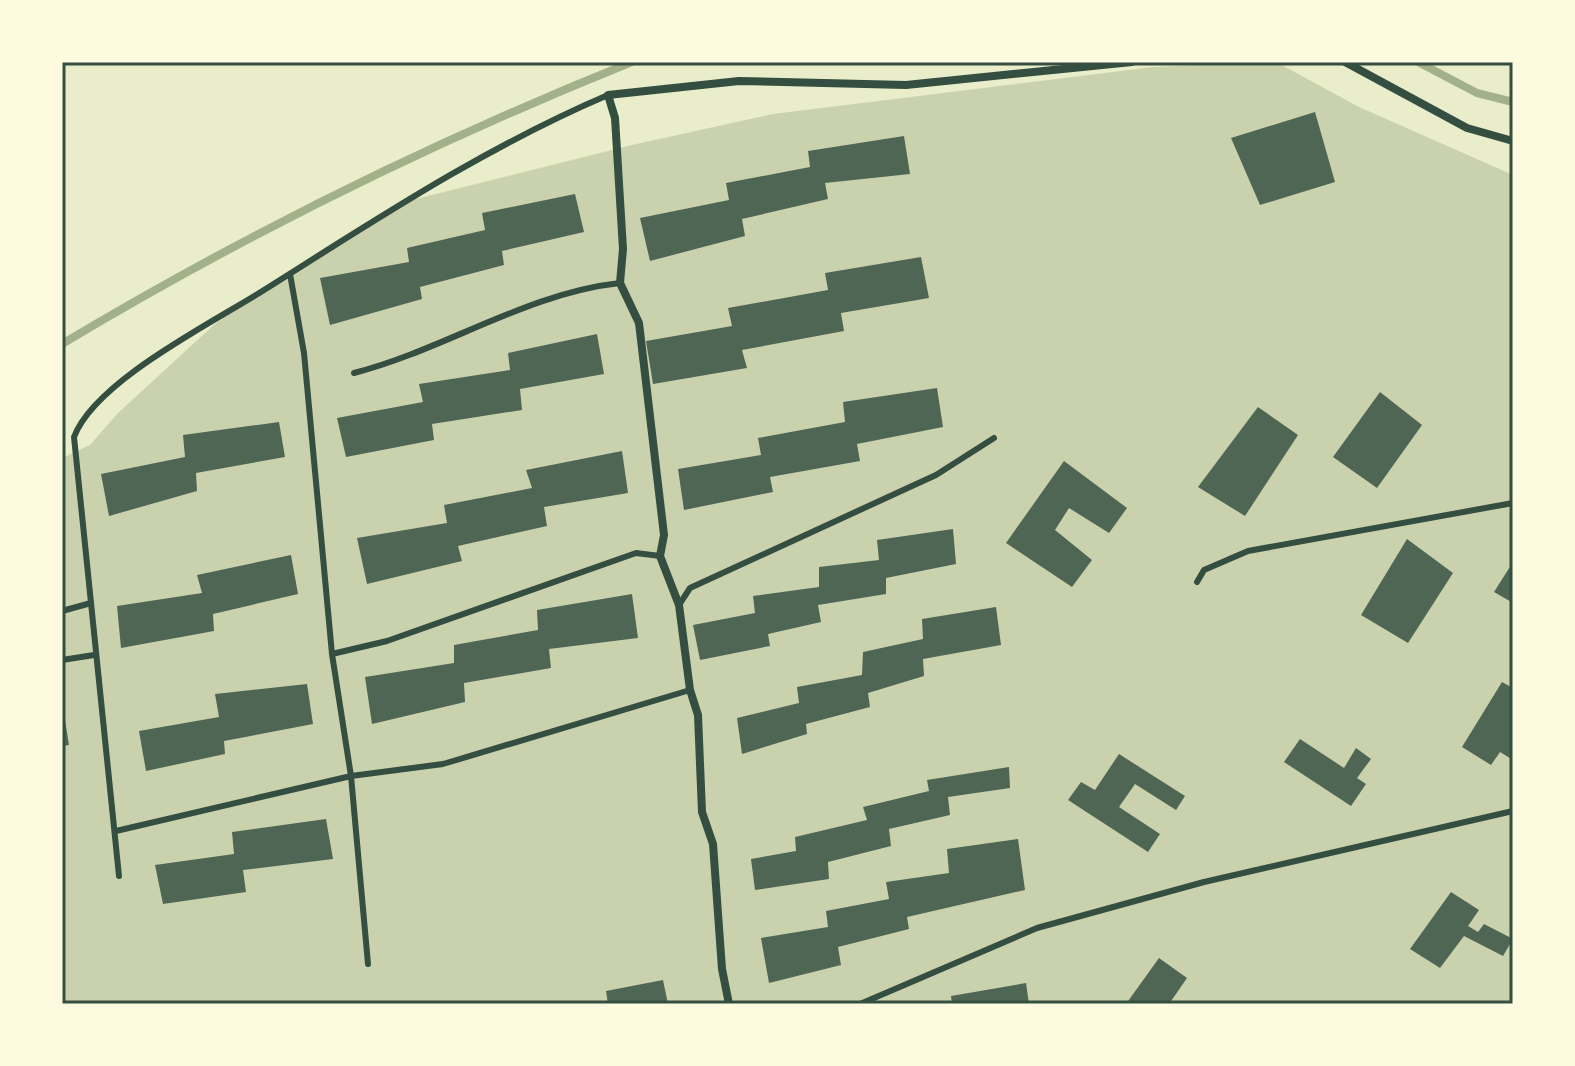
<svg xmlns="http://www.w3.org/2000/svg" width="1575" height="1066" viewBox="0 0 1575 1066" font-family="Arial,sans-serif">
  <rect width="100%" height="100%" fill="#e9edc9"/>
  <path fill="#cad2ad" d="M 1276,62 L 1359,107 L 1513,175 L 1513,1004 L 62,1004 L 62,458 L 90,445 L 118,413 L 216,323 L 369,222 L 412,200 L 632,145 L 773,114 L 1153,67 Z"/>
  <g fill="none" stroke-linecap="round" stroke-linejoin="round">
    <path stroke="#a3b18a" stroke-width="8" d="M 1418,62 L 1477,93 L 1513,102
      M 62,344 C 244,235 435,141 632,62"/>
  </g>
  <path fill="#4f6655" d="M 1315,112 L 1335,182 L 1260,205 L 1231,138 Z
    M 904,136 L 910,174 L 825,183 L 828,199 L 742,219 L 745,236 L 650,261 L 640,218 L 729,200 L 726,183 L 810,167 L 808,151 Z
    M 575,194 L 584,232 L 502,251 L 504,265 L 420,287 L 422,299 L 330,325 L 320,278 L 409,262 L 407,248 L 485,230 L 482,213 Z
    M 921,257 L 929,298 L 841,313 L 844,331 L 742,350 L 747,368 L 653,384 L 646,341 L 732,326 L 728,308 L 828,290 L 825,273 Z
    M 597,334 L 604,374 L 520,389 L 522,410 L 432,424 L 434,440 L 346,457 L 337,418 L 423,402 L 419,384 L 510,370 L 508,353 Z
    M 937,388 L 943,427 L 857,444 L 860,461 L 770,477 L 773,492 L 684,510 L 678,469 L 761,455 L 758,438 L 845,422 L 843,402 Z
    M 1380,392 L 1422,425 L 1377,488 L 1333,457 Z
    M 1258,407 L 1298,435 L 1245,516 L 1198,487 Z
    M 279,422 L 285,457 L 196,473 L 197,491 L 109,516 L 101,474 L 185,457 L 183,435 Z
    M 622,451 L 628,493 L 544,507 L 547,526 L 458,546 L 462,561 L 367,584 L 357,538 L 447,523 L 444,505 L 532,488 L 526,470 Z
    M 1064,461 L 1127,508 L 1109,533 L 1069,508 L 1055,530 L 1092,560 L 1072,587 L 1006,543 Z
    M 953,529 L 956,564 L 886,578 L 886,594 L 818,605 L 821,622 L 768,634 L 770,646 L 700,660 L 693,625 L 755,613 L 753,596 L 819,587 L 819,567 L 879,560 L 877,540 Z
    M 1407,539 L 1453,573 L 1408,643 L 1361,615 Z
    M 291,555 L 298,594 L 213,614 L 214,631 L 121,648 L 117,606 L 202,593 L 197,575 Z
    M 1513,562 L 1513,603 L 1494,592 Z
    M 632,594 L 638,638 L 549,649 L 551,668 L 464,683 L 465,702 L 372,724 L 365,677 L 454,663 L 454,645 L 538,630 L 537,610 Z
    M 996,607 L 1001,645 L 923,659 L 924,676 L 868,693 L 870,707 L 806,724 L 807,734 L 742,754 L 737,718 L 799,703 L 797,687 L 862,675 L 863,652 L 923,639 L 922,619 Z
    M 1502,682 L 1513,688 L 1513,729 L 1510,735 L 1513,737 L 1513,760 L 1500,752 L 1491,765 L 1462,747 Z
    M 307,684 L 313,724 L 224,741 L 225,754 L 146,771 L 139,731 L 219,717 L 215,694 Z
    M 64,714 L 69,745 L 62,746 L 62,715 Z
    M 1300,739 L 1344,768 L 1356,748 L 1371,759 L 1357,778 L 1366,784 L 1351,806 L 1284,762 Z
    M 1119,754 L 1185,796 L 1176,810 L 1135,784 L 1119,807 L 1160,834 L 1148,852 L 1068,800 L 1081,782 L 1095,790 Z
    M 1009,767 L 1010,788 L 948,797 L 950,815 L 889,829 L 891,846 L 828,862 L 829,879 L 755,890 L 751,859 L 796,851 L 795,837 L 867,820 L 863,807 L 929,791 L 927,780 Z
    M 326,819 L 333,859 L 243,870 L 246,892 L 163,904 L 155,865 L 234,854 L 232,832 Z
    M 1018,839 L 1025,890 L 907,917 L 909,929 L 838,947 L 841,965 L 769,983 L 761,938 L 828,927 L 826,911 L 889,899 L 886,882 L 949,873 L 947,849 Z
    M 1451,892 L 1479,910 L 1468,926 L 1478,932 L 1484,924 L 1513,939 L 1503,956 L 1464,936 L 1440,968 L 1410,949 Z
    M 1159,958 L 1187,978 L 1169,1004 L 1126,1004 Z
    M 663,980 L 668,1004 L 608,1004 L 606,991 Z
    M 1026,983 L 1029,1004 L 952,1004 L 951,996 Z"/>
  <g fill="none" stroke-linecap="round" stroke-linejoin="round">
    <path stroke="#344e41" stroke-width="6" d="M 290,274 L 304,353 L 332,654 L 351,776 L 368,964
      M 354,373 C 444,350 527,293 620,283
      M 1197,582 L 1204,570 L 1248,551 L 1513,503
      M 679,605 L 690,588 L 936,475 L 994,438
      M 62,611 L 91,603
      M 332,654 L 387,641 L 636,553 L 660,556
      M 62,660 L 94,655
      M 116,831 L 351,776 L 443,764 L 690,690
      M 119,876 L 74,437 C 95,381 212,323 264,290 C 377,219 484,148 608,95
      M 860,1004 L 1037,928 L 1204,882 L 1513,811"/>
    <path stroke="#344e41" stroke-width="8" d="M 1345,62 L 1467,128 L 1513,141
      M 729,1004 L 722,969 L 713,844 L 702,812 L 698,715 L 690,690 L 679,605 L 660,556 L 664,535 L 639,323 L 620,283 L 623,249 L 615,118 L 608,95 L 739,81 L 906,85 L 1132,62"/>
  </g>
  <rect width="1575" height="1066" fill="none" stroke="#fefae0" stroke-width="128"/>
  <rect x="64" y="64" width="1447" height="938" fill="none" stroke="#344e41" stroke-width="3"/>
</svg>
